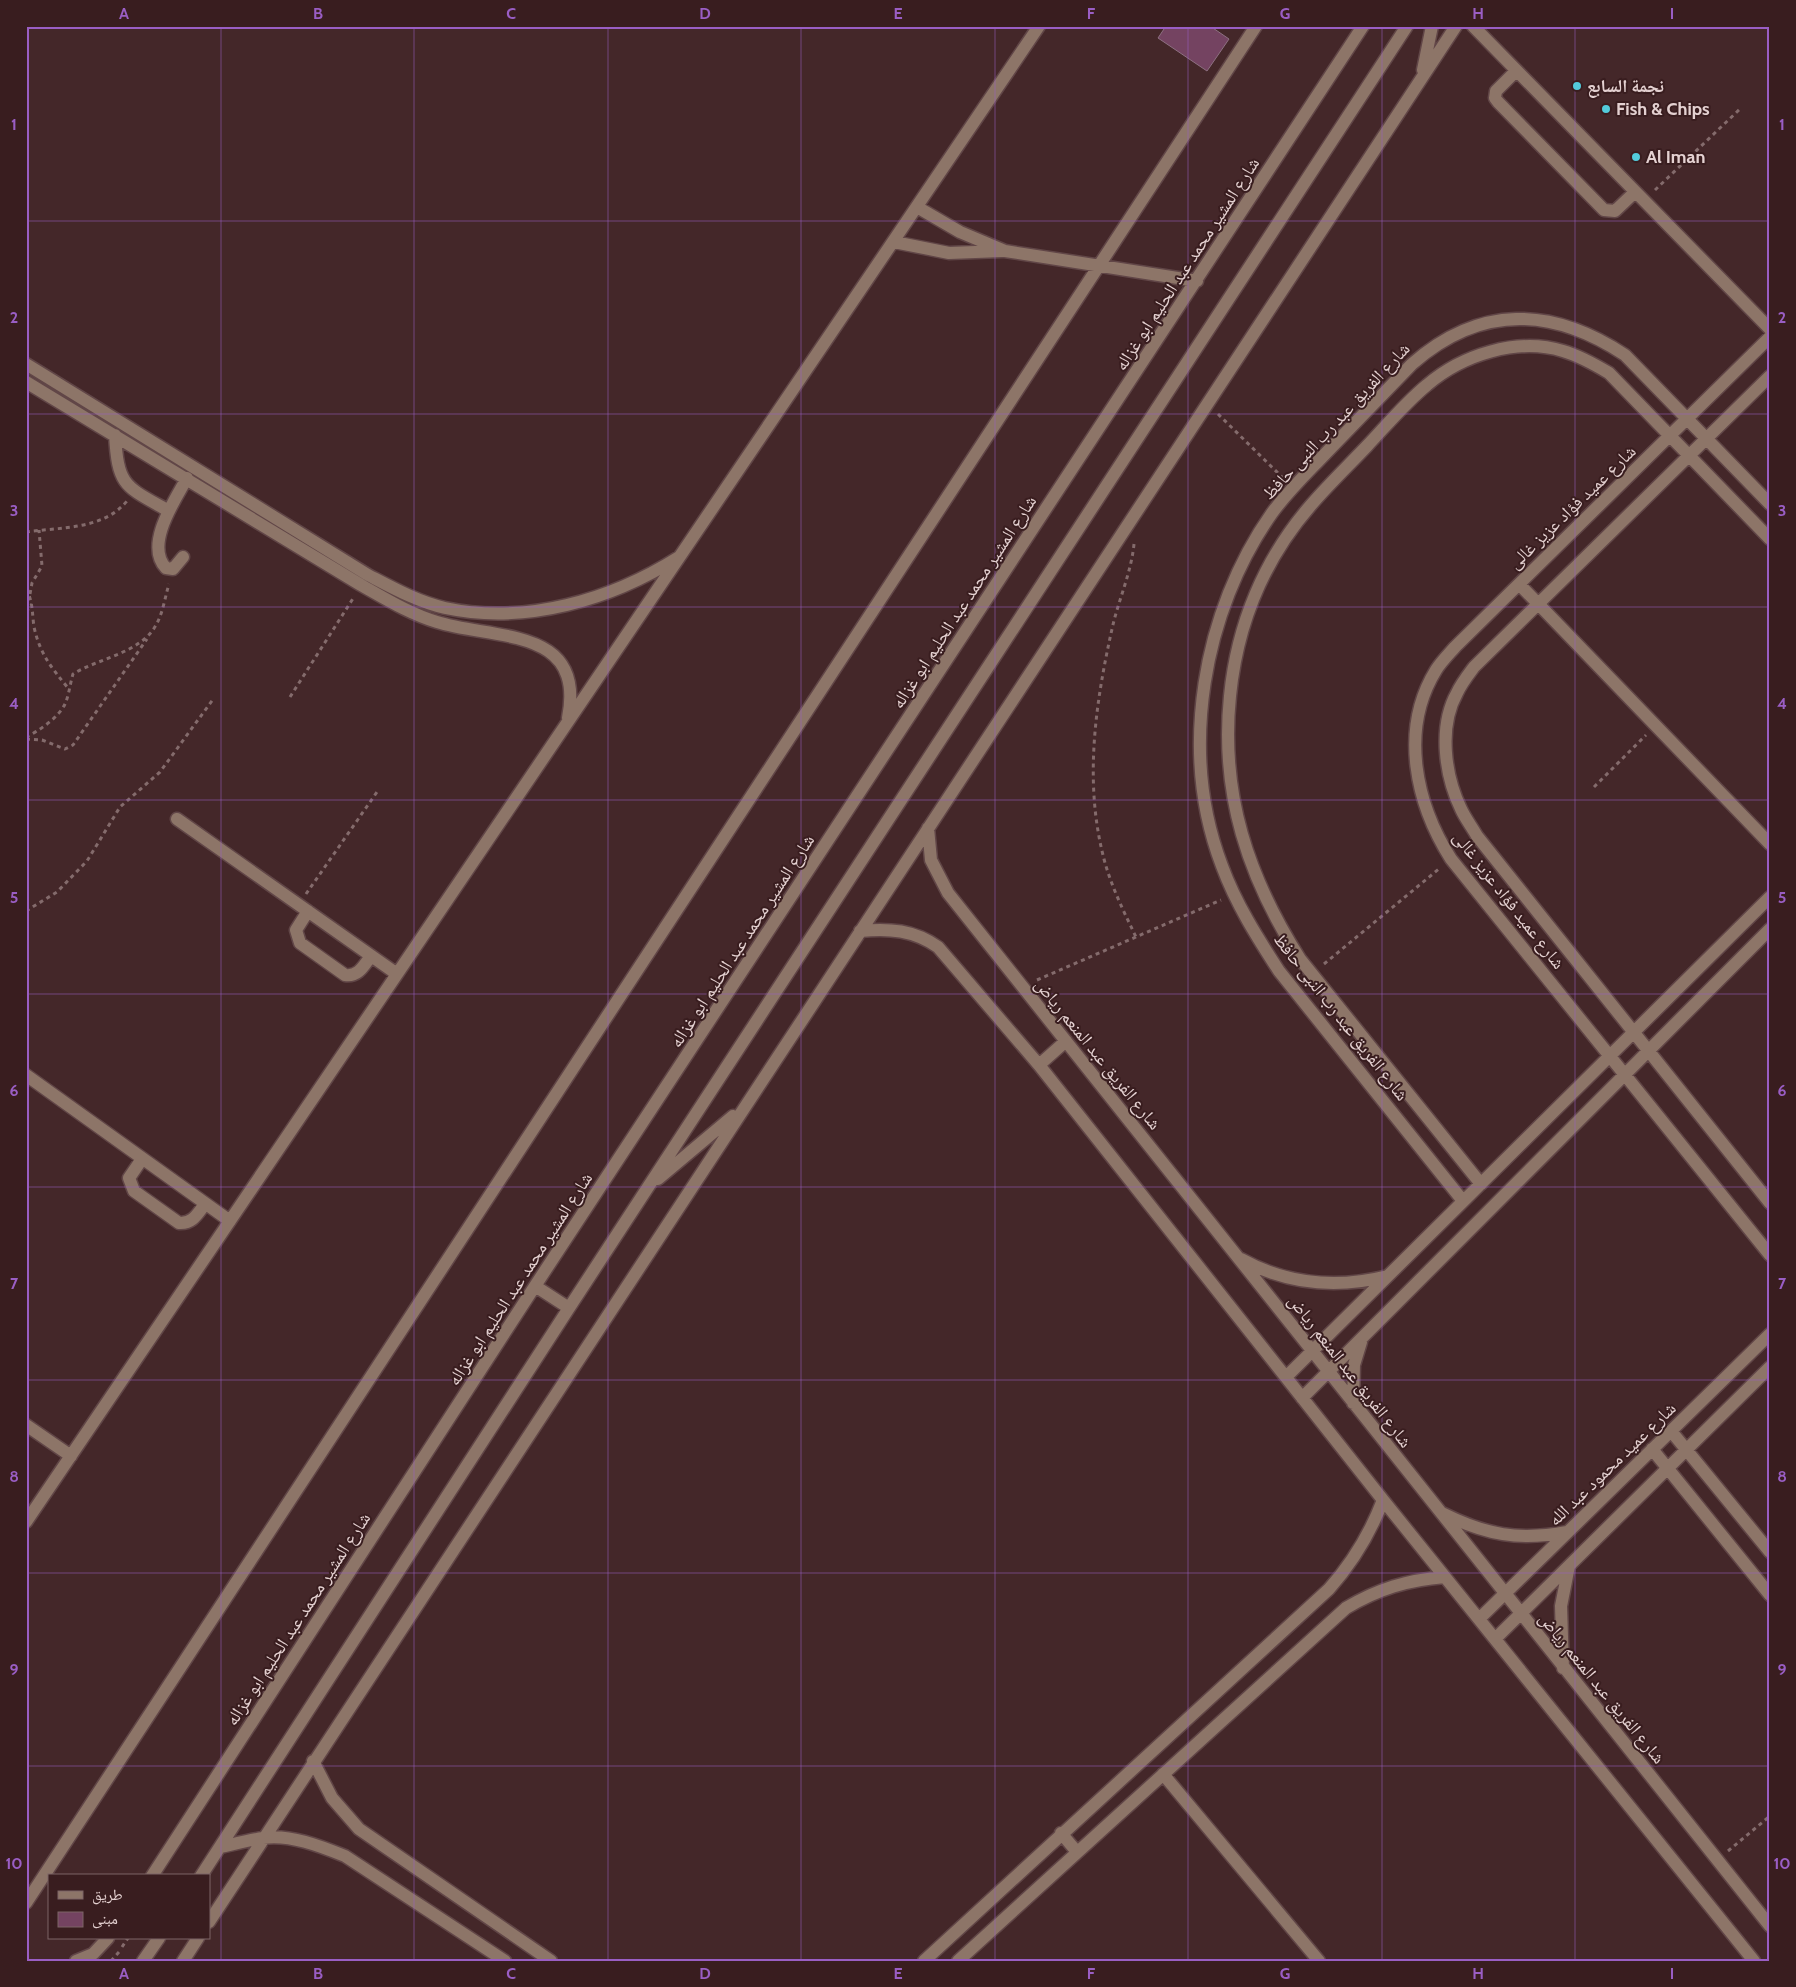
<svg xmlns="http://www.w3.org/2000/svg" width="1796" height="1987" font-family="Cabin,'Noto Naskh Arabic',sans-serif">
	<rect width="100%" height="100%" fill="#442729"/>
	<path fill="#744361" stroke="#8d7081" d="M 1166,26 L 1210,26 L 1229,39 L 1207,71 L 1158,38 Z"/>
	<g fill="none" stroke-linecap="round" stroke-linejoin="round">
		<defs>
			<path id="minor" d="M 1473,26 L 1770,329
				M 1423,70 L 1432,26
				M 1516,71 L 1496,91 L 1495,98 L 1498,102 L 1604,210 L 1615,211 L 1635,192
				M 917,207 L 960,232 L 1005,251 L 1197,281
				M 894,242 L 949,253 L 1002,251
				M 1770,337 L 1455,647 C 1449,654 1441,662 1436,670 C 1399,730 1416,804 1451,859 L 1770,1255
				M 26,364 L 368,575 C 393,588 418,602 445,608 C 526,625 611,600 679,557
				M 1770,376 L 1474,667 C 1468,675 1461,684 1457,693 C 1438,727 1445,776 1461,809 C 1465,818 1472,827 1477,836 L 1770,1203
				M 26,382 L 361,585 C 386,599 410,614 437,622 C 494,640 586,626 568,718
				M 115,435 C 118,487 125,486 169,511
				M 183,557 L 173,569 L 166,568 C 144,545 175,500 187,478
				M 1519,584 L 1770,844
				M 177,819 L 397,974
				M 928,828 L 931,860 L 948,893 L 1770,1926
				M 308,911 L 296,930 L 300,943 L 345,975 C 359,977 364,965 371,956
				M 860,931 C 889,928 914,930 938,947 L 1039,1065 L 1383,1500 L 1754,1961
				M 1039,1065 L 1066,1041
				M 26,1075 L 230,1221
				M 142,1159 L 129,1178 L 134,1191 L 179,1223 C 193,1224 198,1213 205,1204
				M 658,1179 L 733,1116
				M 1481,1184 L 1300,959 C 1248,877 1220,794 1230,696 C 1237,625 1264,559 1311,505 C 1328,485 1348,466 1367,446 C 1386,426 1405,403 1427,385 C 1462,355 1517,337 1563,351 C 1580,356 1594,364 1609,373 L 1770,539
				M 1463,1201 L 1279,971 C 1257,937 1236,904 1222,866 C 1178,751 1203,611 1272,513 C 1288,491 1307,473 1325,454 C 1354,424 1383,394 1412,364 C 1479,305 1551,306 1625,355 L 1770,504
				M 1241,1259 C 1288,1285 1336,1289 1388,1276
				M 535,1286 L 569,1308
				M 1286,1377 L 1770,897
				M 1302,1398 L 1770,929
				M 1353,1403 L 1354,1365 L 1361,1342
				M 26,1425 L 71,1456
				M 1671,1431 L 1770,1552
				M 1652,1449 L 1770,1595
				M 1442,1513 C 1486,1535 1519,1541 1567,1532
				M 26,1522 L 1039,26
				M 1479,1619 L 1770,1334
				M 1495,1639 L 1770,1367
				M 1563,1668 L 1561,1606 L 1569,1566
				M 313,1761 L 332,1798 L 359,1829 L 551,1961
				M 1163,1774 L 1319,1961
				M 1061,1833 L 1077,1852
				M 221,1847 C 234,1844 249,1840 263,1838 C 290,1834 320,1846 345,1856 L 505,1961
				M 152,1876 L 535,1286 L 1363,26
				M 201,1876 L 569,1308 L 1407,26
				M 26,1903 L 1256,26
				M 209,1922 L 1456,26
				M 76,1961 L 93,1954 L 108,1938
				M 143,1961 L 159,1938
				M 183,1961 L 198,1938
				M 924,1961 L 1329,1589 C 1353,1562 1370,1534 1383,1500
				M 958,1961 L 1346,1608 C 1378,1589 1407,1580 1445,1577"/>
		</defs>
		<use href="#minor" stroke="#614647" stroke-width="15"/>
		<path stroke="#846b6c" stroke-width="3" stroke-dasharray="4 4" stroke-linecap="butt" d="M 1655,190 L 1741,108
			M 1218,414 L 1283,478
			M 26,532 C 61,527 103,530 127,501
			M 1134,544 C 1131,574 1118,601 1112,629 C 1095,705 1084,783 1104,859 C 1111,886 1124,912 1136,937
			M 26,589 C 33,601 32,613 34,627 C 40,654 51,667 68,688
			M 30,594 L 32,583 L 42,566 L 39,530
			M 26,612 L 32,604
			M 290,697 L 354,597
			M 26,737 C 39,731 59,717 65,704 C 69,695 70,684 73,674 C 99,658 141,653 156,625 C 163,613 165,597 169,584
			M 26,739 L 42,740 L 65,749 L 73,745 L 147,639
			M 1594,787 L 1646,735
			M 306,894 L 377,792
			M 26,911 L 57,892 L 87,861 L 120,807 L 160,772 L 214,698
			M 1324,964 L 1440,868
			M 1037,980 L 1221,900
			M 1728,1851 L 1770,1816
			M 122,1947 L 128,1938
			M 111,1961 L 119,1952"/>
		<use href="#minor" stroke="#8d7568" stroke-width="12"/>
	</g>
	<path fill="none" stroke="#9a5ec4" stroke-width="1" stroke-opacity="0.55" d="M 221,26 L 221,1961M 414,26 L 414,1961M 608,26 L 608,1961M 801,26 L 801,1961M 995,26 L 995,1961M 1188,26 L 1188,1961M 1382,26 L 1382,1961M 1575,26 L 1575,1961M 26,221 L 1770,221M 26,414 L 1770,414M 26,607 L 1770,607M 26,800 L 1770,800M 26,994 L 1770,994M 26,1187 L 1770,1187M 26,1380 L 1770,1380M 26,1573 L 1770,1573M 26,1766 L 1770,1766"/>
	<g fill="#53cbdb" stroke="#391d1f" stroke-width="2">
		<circle cx="1577" cy="86" r="5"/>
		<circle cx="1606" cy="109" r="5"/>
		<circle cx="1636" cy="157" r="5"/>
	</g>
	<g text-anchor="middle" stroke-width="4" stroke-linejoin="round" paint-order="stroke">
		<g font-size="18" font-weight="bold" fill="#e4d1d1" stroke="#391d1f" text-anchor="start">
			<text x="1587" y="92">نجمة السابع</text>
			<text x="1616" y="115">Fish &amp; Chips</text>
			<text x="1646" y="163">Al Iman</text>
		</g>
		<g font-size="18" fill="#e4d1d1" stroke="#391d1f">
			<text transform="translate(1187 264) rotate(-57)" y="6">شارع المشير محمد عبد الحليم ابو غزاله</text>
			<text transform="translate(1336 421) rotate(-47)" y="6">شارع الفريق عبد رب النبى حافظ</text>
			<text transform="translate(1572 507) rotate(-44)" y="6">شارع عميد فؤاد عزيز غالى</text>
			<text transform="translate(964 602) rotate(-57)" y="6">شارع المشير محمد عبد الحليم ابو غزاله</text>
			<text transform="translate(1509 900) rotate(52)" y="6">شارع عميد فؤاد عزيز غالى</text>
			<text transform="translate(742 941) rotate(-57)" y="6">شارع المشير محمد عبد الحليم ابو غزاله</text>
			<text transform="translate(1341 1017) rotate(52)" y="6">شارع الفريق عبد رب النبى حافظ</text>
			<text transform="translate(1098 1054) rotate(51)" y="6">شارع الفريق عبد المنعم رياض</text>
			<text transform="translate(520 1279) rotate(-57)" y="6">شارع المشير محمد عبد الحليم ابو غزاله</text>
			<text transform="translate(1350 1371) rotate(52)" y="6">شارع الفريق عبد المنعم رياض</text>
			<text transform="translate(1612 1464) rotate(-44)" y="6">شارع عميد محمود عبد الله</text>
			<text transform="translate(298 1619) rotate(-57)" y="6">شارع المشير محمد عبد الحليم ابو غزاله</text>
			<text transform="translate(1602 1688) rotate(51)" y="6">شارع الفريق عبد المنعم رياض</text>
		</g>
	</g>
	<rect width="1796" height="1987" fill="none" stroke="#391d1f" stroke-width="55"/>
	<rect x="48" y="1874" width="162" height="65" fill="#391d1f" stroke="#7d6566"/>
	<rect x="58" y="1891" width="25" height="8" fill="#8d7568" stroke="#7d6566"/>
	<text x="92" y="1900" font-size="15" fill="#e4d1d1">طريق</text>
	<rect x="58" y="1912" width="25" height="15" fill="#744361" stroke="#7d6566"/>
	<text x="92" y="1924" font-size="15" fill="#e4d1d1">مبنى</text>
	<rect x="28" y="28" width="1740" height="1932" fill="none" stroke="#9a5ec4" stroke-width="2"/>
	<g font-size="16" text-anchor="middle" font-weight="bold" fill="#9a5ec4">
		<text x="124" y="19">A</text>
		<text x="318" y="19">B</text>
		<text x="511" y="19">C</text>
		<text x="705" y="19">D</text>
		<text x="898" y="19">E</text>
		<text x="1091" y="19">F</text>
		<text x="1285" y="19">G</text>
		<text x="1478" y="19">H</text>
		<text x="1672" y="19">I</text>
		<text x="14" y="130">1</text>
		<text x="1782" y="130">1</text>
		<text x="14" y="323">2</text>
		<text x="1782" y="323">2</text>
		<text x="14" y="516">3</text>
		<text x="1782" y="516">3</text>
		<text x="14" y="709">4</text>
		<text x="1782" y="709">4</text>
		<text x="14" y="903">5</text>
		<text x="1782" y="903">5</text>
		<text x="14" y="1096">6</text>
		<text x="1782" y="1096">6</text>
		<text x="14" y="1289">7</text>
		<text x="1782" y="1289">7</text>
		<text x="14" y="1482">8</text>
		<text x="1782" y="1482">8</text>
		<text x="14" y="1675">9</text>
		<text x="1782" y="1675">9</text>
		<text x="14" y="1869">10</text>
		<text x="1782" y="1869">10</text>
		<text x="124" y="1979">A</text>
		<text x="318" y="1979">B</text>
		<text x="511" y="1979">C</text>
		<text x="705" y="1979">D</text>
		<text x="898" y="1979">E</text>
		<text x="1091" y="1979">F</text>
		<text x="1285" y="1979">G</text>
		<text x="1478" y="1979">H</text>
		<text x="1672" y="1979">I</text>
	</g>
</svg>
